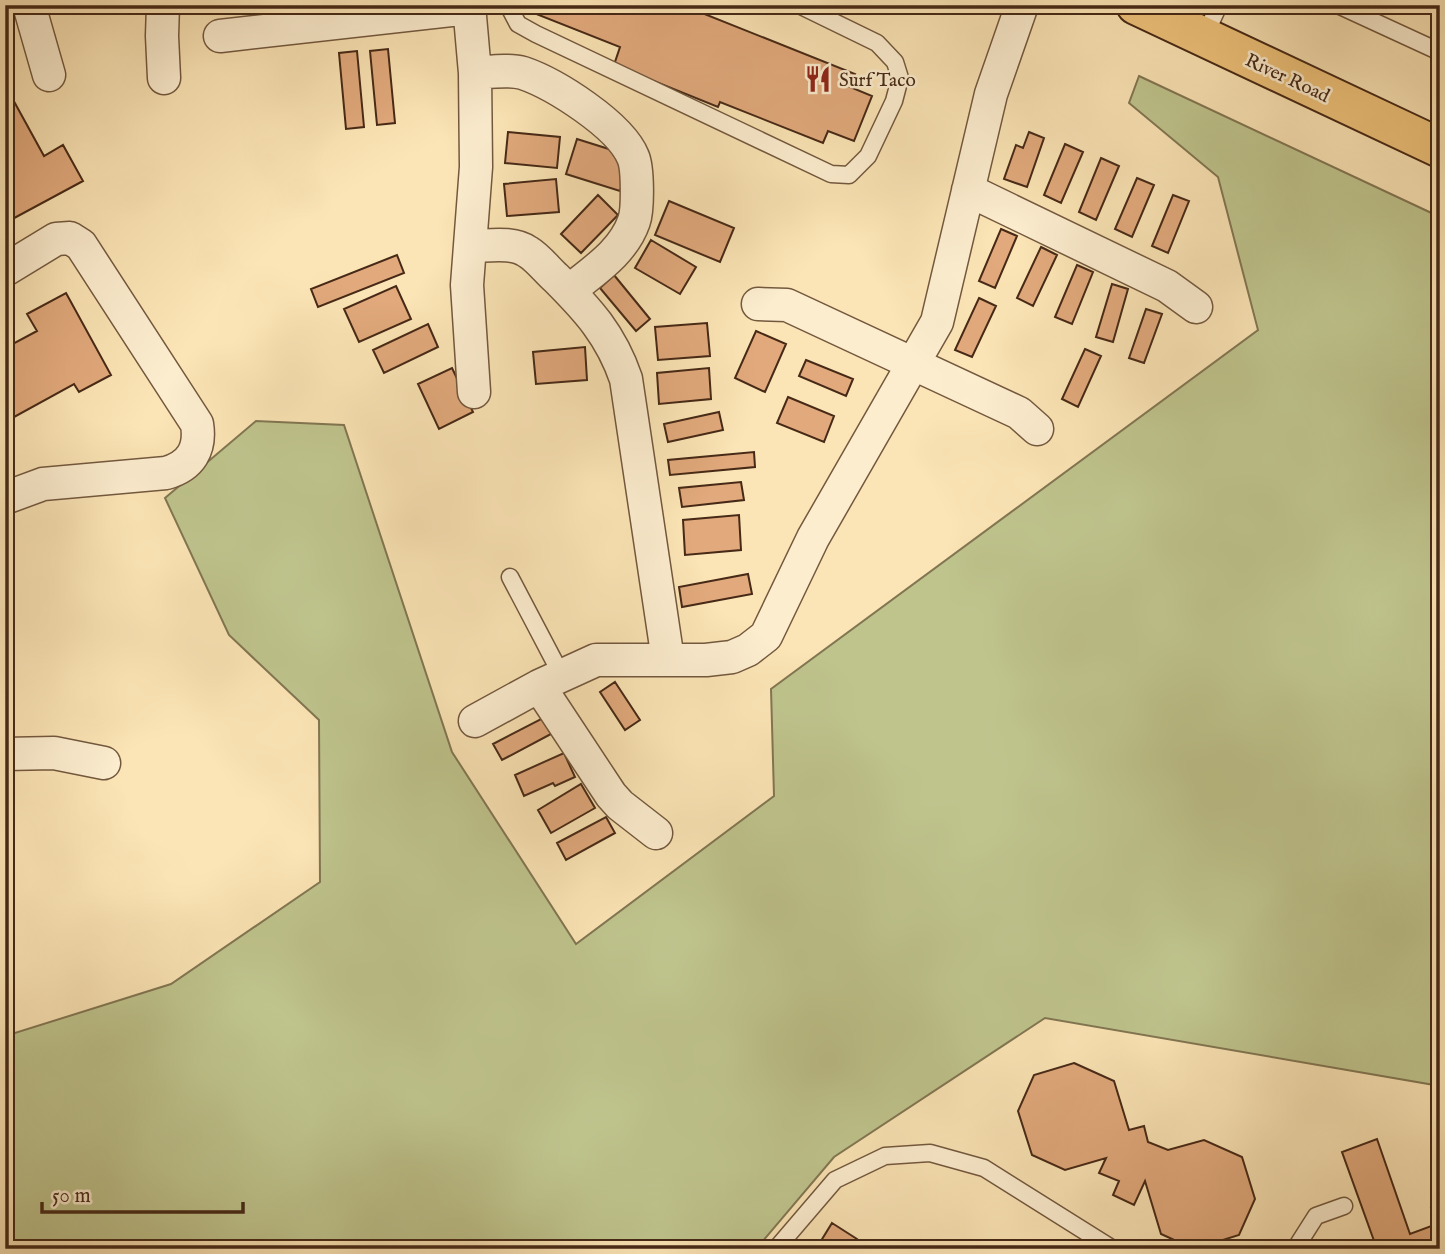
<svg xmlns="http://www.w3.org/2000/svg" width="1445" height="1254" font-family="'IM FELL English',serif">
	<rect width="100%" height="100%" fill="#fbe4b5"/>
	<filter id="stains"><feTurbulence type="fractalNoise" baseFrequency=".00286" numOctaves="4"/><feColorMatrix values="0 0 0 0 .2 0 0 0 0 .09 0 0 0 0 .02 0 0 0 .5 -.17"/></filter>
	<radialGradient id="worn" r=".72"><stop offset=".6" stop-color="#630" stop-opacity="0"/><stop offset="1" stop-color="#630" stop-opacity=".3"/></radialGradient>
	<path fill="#bfc48d" stroke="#827652" stroke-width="2" d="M 1139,76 L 1440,217 L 1440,1086 L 1045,1018 L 834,1157 L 756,1249 L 5,1249 L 5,1027 L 15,1033 L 171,984 L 320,882 L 319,720 L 229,635 L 165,498 L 256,421 L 344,425 L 452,752 L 576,944 L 774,796 L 771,689 L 1258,330 L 1218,177 L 1129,103 Z"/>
	<path fill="#e1a97c" stroke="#462916" stroke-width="2" d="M 522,5 L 682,5 L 855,74 L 850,87 L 872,96 L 854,141 L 828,131 L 823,143 L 720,102 L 718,107 L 614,65 L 620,47 L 521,8 Z
		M 388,49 L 395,123 L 377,125 L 370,51 Z
		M 357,51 L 364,127 L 346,129 L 339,53 Z
		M 5,85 L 44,156 L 63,145 L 83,181 L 5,223 Z
		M 508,132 L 560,137 L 557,168 L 505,163 Z
		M 1029,132 L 1044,138 L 1027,187 L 1004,179 L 1016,145 L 1023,148 Z
		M 577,139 L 631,156 L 620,191 L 566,174 Z
		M 1065,144 L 1083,152 L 1061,203 L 1044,195 Z
		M 1101,158 L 1119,166 L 1096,220 L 1079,212 Z
		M 1137,178 L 1154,185 L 1132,237 L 1115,229 Z
		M 556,179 L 559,212 L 507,216 L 504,184 Z
		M 598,195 L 618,215 L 581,253 L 561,234 Z
		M 1173,195 L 1189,201 L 1168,253 L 1152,246 Z
		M 669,201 L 734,228 L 720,262 L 655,235 Z
		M 1001,229 L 1017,236 L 995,288 L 979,281 Z
		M 651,240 L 696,267 L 680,294 L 635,268 Z
		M 1041,247 L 1057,255 L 1033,306 L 1017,298 Z
		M 397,255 L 404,273 L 318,307 L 311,289 Z
		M 1077,265 L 1093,272 L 1072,324 L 1055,317 Z
		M 614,275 L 650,319 L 636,331 L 600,288 Z
		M 1112,284 L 1128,289 L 1113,342 L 1096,337 Z
		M 396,286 L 411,319 L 359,342 L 344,309 Z
		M 66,293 L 111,375 L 79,392 L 74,384 L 5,422 L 5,348 L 37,331 L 27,314 Z
		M 979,298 L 996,306 L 972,357 L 955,350 Z
		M 1146,309 L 1162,314 L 1144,363 L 1129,358 Z
		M 707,323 L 710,356 L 658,360 L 655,327 Z
		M 428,324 L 438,347 L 384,373 L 373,350 Z
		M 756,331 L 786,344 L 765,392 L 735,378 Z
		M 585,347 L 587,380 L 536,384 L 533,352 Z
		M 1085,349 L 1101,356 L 1078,407 L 1062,399 Z
		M 806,360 L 853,379 L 846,396 L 799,376 Z
		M 452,368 L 473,412 L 439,429 L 418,384 Z
		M 709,368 L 711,399 L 659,404 L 657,373 Z
		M 788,397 L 834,416 L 824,442 L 777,423 Z
		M 719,412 L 723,430 L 668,442 L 664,424 Z
		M 754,452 L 755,467 L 670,475 L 668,460 Z
		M 741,482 L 744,500 L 682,507 L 679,488 Z
		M 739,515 L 741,550 L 685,555 L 683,520 Z
		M 748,574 L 752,594 L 682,607 L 679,587 Z
		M 615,682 L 640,720 L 625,730 L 600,692 Z
		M 543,718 L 551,734 L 502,760 L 493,744 Z
		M 564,753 L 575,777 L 555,786 L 553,783 L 524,796 L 515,775 Z
		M 581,784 L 595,808 L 551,833 L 538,810 Z
		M 606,817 L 615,833 L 566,860 L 557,843 Z
		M 1074,1063 L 1114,1081 L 1129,1130 L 1144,1126 L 1148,1142 L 1168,1150 L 1204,1140 L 1242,1157 L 1255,1199 L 1239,1235 L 1194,1249 L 1161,1234 L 1145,1181 L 1134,1205 L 1113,1195 L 1119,1181 L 1099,1173 L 1106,1158 L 1065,1170 L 1032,1155 L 1018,1111 L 1034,1075 Z
		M 1377,1139 L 1410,1234 L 1437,1224 L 1431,1208 L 1440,1205 L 1440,1249 L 1377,1249 L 1342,1152 Z
		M 832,1223 L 857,1239 L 851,1249 L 816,1249 Z"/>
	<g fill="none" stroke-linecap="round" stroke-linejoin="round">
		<defs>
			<path id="lane" d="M 508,5 L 518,24 L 536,34 L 831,174 L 849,175 L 868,156 L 894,101 L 900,78 L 895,62 L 877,43 L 799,5
				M 1338,5 L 1440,52
				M 1204,37 L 1219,5
				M 510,577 L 562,676
				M 776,1249 L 835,1180 L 885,1156 L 930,1153 L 984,1168 L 1113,1249
				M 1295,1249 L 1316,1216 L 1344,1206"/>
			<path id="street" d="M 29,5 L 49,75
				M 163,5 L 162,36 L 164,78
				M 469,5 L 475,73 L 476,167 L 467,285 L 474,392
				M 220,36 L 469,8
				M 475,73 C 490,72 509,69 523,73 C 555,84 620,125 633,157 C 638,168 638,210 634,221 C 623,253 593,271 569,291
				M 968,190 L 1167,286 L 1196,307
				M 470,246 C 488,246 513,241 528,252 C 538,258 547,270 556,278 C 588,310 611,335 626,379 L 668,660
				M 5,270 L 56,239 L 70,238 L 81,245 L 197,424 C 201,449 191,466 166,473 L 43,484 L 5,498
				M 758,304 L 787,305 L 1019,413 L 1037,429
				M 539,686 L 611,795 L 620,805 L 656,833
				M 475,721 L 539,686 L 596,660 L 706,660 L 732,657 L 748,650 L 766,636 L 813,538 L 937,322 L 991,94 L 1022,5
				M 5,754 L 54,753 L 104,763"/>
			<path id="highway" d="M 1136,5 L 1440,148"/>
		</defs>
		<use href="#lane" stroke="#73583e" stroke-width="19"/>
		<use href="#street" stroke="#73583e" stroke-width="35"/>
		<use href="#highway" stroke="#462916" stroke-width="42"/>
		<use href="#lane" stroke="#fcedcf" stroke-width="16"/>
		<use href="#street" stroke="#fcedcf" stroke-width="32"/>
		<use href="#highway" stroke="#eec27a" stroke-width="38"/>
	</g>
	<defs>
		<symbol id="restaurant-bare" viewBox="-9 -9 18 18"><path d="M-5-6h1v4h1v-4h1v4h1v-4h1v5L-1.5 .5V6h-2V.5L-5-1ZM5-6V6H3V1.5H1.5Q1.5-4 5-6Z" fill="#8f2418" stroke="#fcedcf" stroke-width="2.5" paint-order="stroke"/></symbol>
	</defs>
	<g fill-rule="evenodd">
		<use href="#restaurant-bare" x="799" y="60" width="38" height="38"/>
	</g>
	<g text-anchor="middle" stroke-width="5" stroke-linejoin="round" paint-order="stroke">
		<g font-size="19" fill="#462916" stroke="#fcedcf">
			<text transform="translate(1288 77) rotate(25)" y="7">River Road</text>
		</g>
		<g font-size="19" fill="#462916" stroke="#fcedcf" text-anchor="start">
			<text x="839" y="86">Surf Taco</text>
		</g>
	</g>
	<rect width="1445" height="1254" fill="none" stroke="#fbe4b5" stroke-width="28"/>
	<rect x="7" y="7" width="1431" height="1240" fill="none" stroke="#462916" stroke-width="3.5"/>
	<rect x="14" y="14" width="1417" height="1226" fill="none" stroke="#462916" stroke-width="2"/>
	<path d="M42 1202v10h201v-10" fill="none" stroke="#462916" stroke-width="3.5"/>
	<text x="52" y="1202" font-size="21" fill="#462916" stroke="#fcedcf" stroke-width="5" paint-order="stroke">50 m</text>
	<rect width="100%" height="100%" filter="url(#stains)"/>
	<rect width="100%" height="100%" fill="url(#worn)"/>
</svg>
